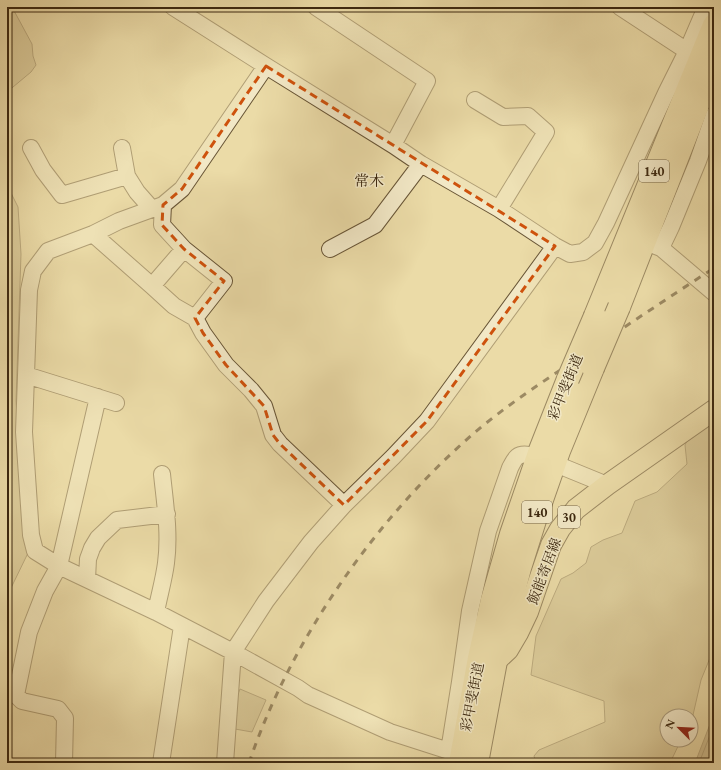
<svg xmlns="http://www.w3.org/2000/svg" width="721" height="770" font-family="'EB Garamond','Noto Serif JP',serif">
	<rect width="100%" height="100%" fill="#ebdba7"/>
	<filter id="stains"><feTurbulence type="fractalNoise" baseFrequency=".005" numOctaves="4"/><feColorMatrix values="0 0 0 0 .2 0 0 0 0 .09 0 0 0 0 .02 0 0 0 .5 -.17"/></filter>
	<radialGradient id="worn" r=".72"><stop offset=".6" stop-color="#630" stop-opacity="0"/><stop offset="1" stop-color="#630" stop-opacity=".3"/></radialGradient>
	<path fill="#cdbd8d" stroke="#84724e" d="M 7,7 L 12,7 L 32,44 L 33,56 L 36,65 L 31,72 L 7,92 Z
		M 7,185 L 18,207 L 21,254 L 16,401 L 28,553 L 11,588 L 7,590 Z
		M 714,421 L 714,648 L 701,680 L 693,715 L 691,719 L 691,716 L 667,716 L 667,740 L 681,740 L 670,763 L 536,763 L 534,756 L 539,750 L 605,722 L 604,701 L 531,675 L 536,636 L 561,579 L 573,573 L 586,563 L 591,547 L 603,540 L 622,533 L 635,501 L 657,492 L 687,464 L 685,445 L 691,432 Z
		M 240,689 L 266,700 L 252,732 L 235,729 L 237,697 Z"/>
	<path fill="#b09e74" stroke="#826f4c" d="M 714,710 L 714,763 L 695,763 L 712,719 Z"/>
	<g fill="none" stroke-linecap="round" stroke-linejoin="round">
		<path stroke="#766342" stroke-width="1" d="M 699,763 L 714,725"/>
		<defs>
			<path id="minor" d="M 173,7 L 266,66 L 393,145 L 421,164 L 499,209 L 555,246 L 570,254 L 583,252 L 595,243 L 606,223 L 666,93 L 687,51 L 681,47 L 620,7
				M 316,7 L 427,81 L 393,145
				M 687,51 L 706,7
				M 266,66 L 182,189 L 163,205 L 119,221 L 93,234 L 48,251 L 33,271 L 29,290 L 24,432 L 31,535 L 35,551 L 59,566 L 156,612 L 233,652 L 298,688 L 308,695 L 390,732 L 449,751 L 471,760
				M 475,100 L 503,117 L 528,116 L 546,132 L 499,209
				M 31,148 L 43,170 L 62,195 L 127,176
				M 122,148 L 127,176 L 137,192 L 152,209
				M 163,205 L 162,225 L 184,249 L 224,281 L 195,318
				M 93,234 L 152,286 L 174,306 L 195,318 L 203,333 L 226,365 L 251,390 L 264,406 L 273,435 L 280,444 L 344,505
				M 653,245 L 661,248 L 714,293
				M 661,248 L 671,227 L 698,161 L 714,115
				M 330,249 L 375,225 L 421,164
				M 152,286 L 184,249
				M 26,375 L 116,403
				M 563,467 L 607,485
				M 87,579 L 88,559 L 92,548 L 98,538 L 117,520 L 167,514
				M 156,612 C 159,596 164,579 166,563 C 170,533 165,504 162,474
				M 449,751 L 460,682 L 470,611 L 488,531 L 510,468 C 515,458 517,453 529,455
				M 64,763 L 65,718 L 58,709 L 22,701 L 16,695 L 29,632 L 45,591 L 59,566 L 98,397
				M 161,763 L 182,626
				M 225,763 L 233,652 L 266,601 L 311,542 L 344,505 L 393,457 L 427,421 L 555,246"/>
			<path id="major" d="M 492,660 L 496,661 L 508,650 L 518,633 L 528,612 L 551,545 L 560,529 L 576,509 L 607,485 L 714,410"/>
			<path id="highway" d="M 619,307 L 709,77
				M 595,316 L 714,25
				M 460,763 L 479,658 L 492,600 L 511,534 L 540,450 L 568,379
				M 477,763 L 496,661 L 520,568 L 537,514 L 559,451 L 593,368"/>
		</defs>
		<use href="#minor" stroke="#685536" stroke-width="18"/>
		<use href="#major" stroke="#3c2810" stroke-width="22"/>
		<use href="#highway" stroke="#3c2810" stroke-width="24"/>
		<use href="#minor" stroke="#f2e8c6" stroke-width="16"/>
		<use href="#major" stroke="#ebdba7" stroke-width="20"/>
		<use href="#highway" stroke="#ebdba7" stroke-width="22"/>
		<path stroke="#3c2810" stroke-width="3" stroke-dasharray="7 7" stroke-linecap="butt" d="M 249,763 C 290,641 376,518 473,434 C 508,404 547,379 586,353 C 629,324 671,296 714,268"/>
		<defs>
			<path id="highway-bridge" d="M 593,368 L 619,307
				M 568,379 L 595,316"/>
		</defs>
		<use href="#highway-bridge" stroke="#3c2810" stroke-width="24" stroke-linecap="butt"/>
		<use href="#highway-bridge" stroke="#ebdba7" stroke-width="22"/>
	</g>
	<path d="M0 0H721V770H0ZM 266,66 L 555,246 L 427,421 L 344,505 L 280,444 L 273,435 L 264,406 L 226,365 L 203,333 L 195,318 L 224,281 L 184,249 L 162,225 L 163,205 L 182,189 Z" fill="#ebdba7" fill-opacity=".55" fill-rule="evenodd"/>
	<path fill="none" stroke="#ce520d" stroke-width="3" stroke-dasharray="8 5" stroke-linejoin="round" d="M 266,66 L 555,246 L 427,421 L 344,505 L 280,444 L 273,435 L 264,406 L 226,365 L 203,333 L 195,318 L 224,281 L 184,249 L 162,225 L 163,205 L 182,189 Z"/>
	<g text-anchor="middle" stroke-width="3" stroke-linejoin="round" paint-order="stroke">
		<g fill="#f2e8c6" stroke="#736247" stroke-width="1">
			<rect x="639" y="160" width="30" height="22" rx="3"/>
			<rect x="522" y="501" width="30" height="22" rx="3"/>
			<rect x="558" y="506" width="22" height="22" rx="3"/>
		</g>
		<g font-size="13" font-weight="bold" fill="#3c2810">
			<text x="654" y="176">140</text>
			<text x="537" y="517">140</text>
			<text x="569" y="522">30</text>
		</g>
		<g font-size="14" fill="#3c2810" stroke="#f2e8c6">
			<text transform="translate(565 387) rotate(-68)" y="5">彩甲斐街道</text>
			<text transform="translate(544 571) rotate(-69)" y="5">飯能寄居線</text>
			<text transform="translate(472 697) rotate(-79)" y="5">彩甲斐街道</text>
		</g>
		<g font-size="15" fill="#3c2810" stroke="#f2e8c6">
			<text x="369" y="186">常木</text>
		</g>
	</g>
	<rect width="721" height="770" fill="none" stroke="#ebdba7" stroke-width="24"/>
	<rect x="8" y="8" width="705" height="754" fill="none" stroke="#3c2810" stroke-width="2"/>
	<rect x="12" y="12" width="697" height="746" fill="none" stroke="#3c2810"/>
	<g transform="translate(679 728) rotate(294)"><circle r="19" fill="#f2e8c6" stroke="#a99b7d"/>
	<path d="M0-3L7 15L0 10L-7 15Z" fill="#8f2418"/>
	<text y="-6" font-size="11" font-weight="bold" text-anchor="middle" fill="#3c2810">N</text>
	</g>
	<rect width="100%" height="100%" filter="url(#stains)"/>
	<rect width="100%" height="100%" fill="url(#worn)"/>
</svg>
